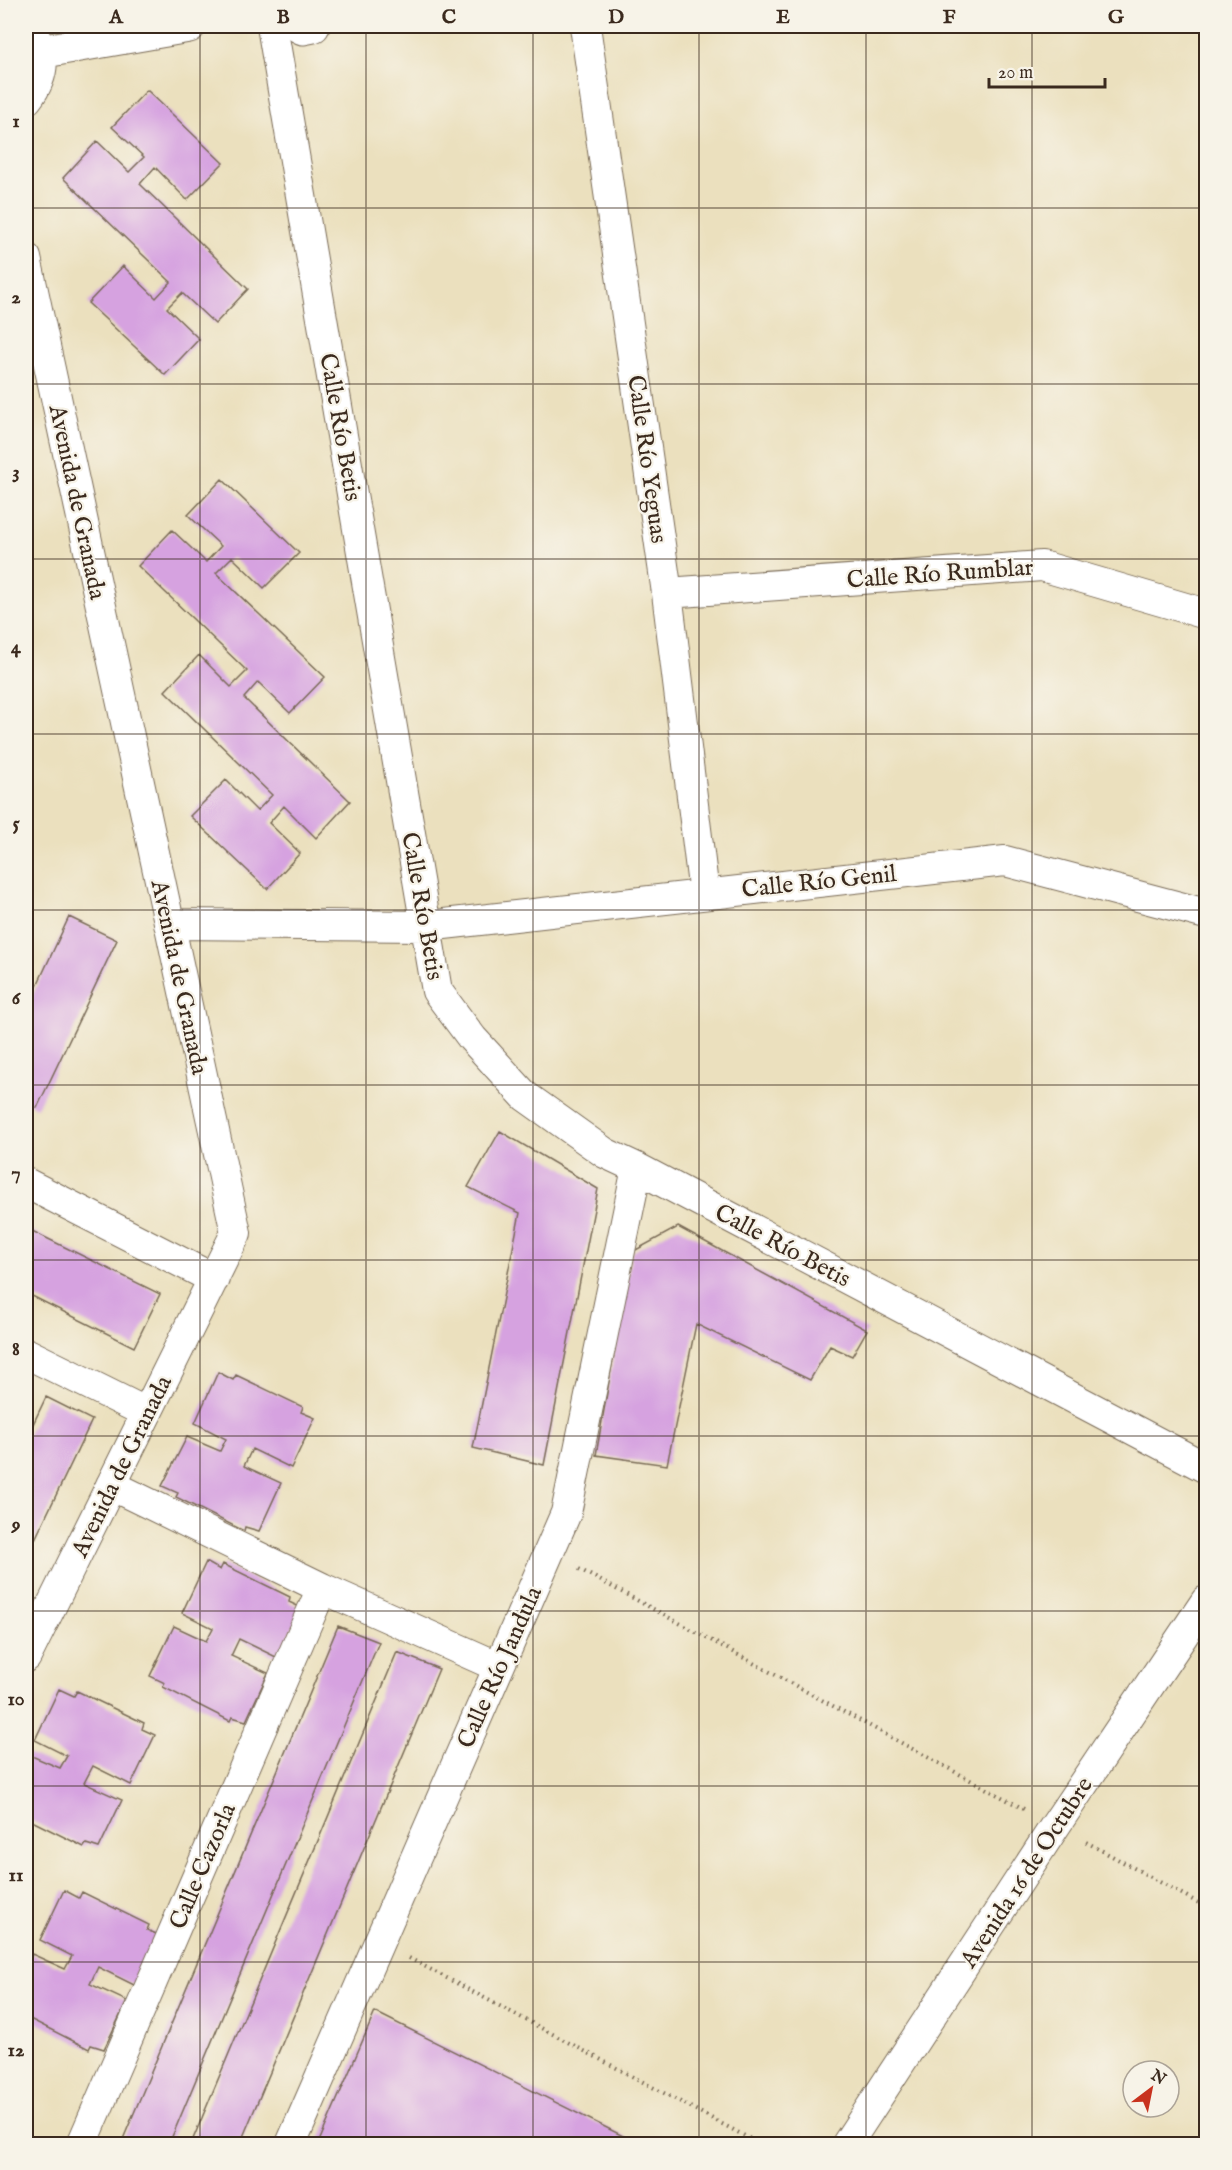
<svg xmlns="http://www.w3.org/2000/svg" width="1232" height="2170" font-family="'IM FELL English',serif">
	<rect width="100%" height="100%" fill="#f7f3e8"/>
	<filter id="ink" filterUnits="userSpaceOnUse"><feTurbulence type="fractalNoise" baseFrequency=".0167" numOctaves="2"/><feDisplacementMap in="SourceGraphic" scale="12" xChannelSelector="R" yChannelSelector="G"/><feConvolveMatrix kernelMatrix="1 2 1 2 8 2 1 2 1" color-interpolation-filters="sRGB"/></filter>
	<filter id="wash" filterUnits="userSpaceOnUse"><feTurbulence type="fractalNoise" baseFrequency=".008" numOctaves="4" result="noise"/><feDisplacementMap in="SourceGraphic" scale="24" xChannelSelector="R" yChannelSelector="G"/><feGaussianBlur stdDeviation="1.35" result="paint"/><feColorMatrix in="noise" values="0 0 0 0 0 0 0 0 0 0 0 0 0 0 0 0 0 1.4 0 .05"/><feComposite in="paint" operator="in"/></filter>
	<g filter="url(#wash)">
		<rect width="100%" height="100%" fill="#ebe0be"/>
		<g id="blocks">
			<path fill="#d6a2e0" d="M 147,90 L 223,163 L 187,200 L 155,167 L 140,184 L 248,289 L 215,324 L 182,293 L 167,308 L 199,339 L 165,375 L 88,303 L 123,266 L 156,298 L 171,282 L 63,178 L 97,141 L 129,172 L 144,157 L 112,127 Z
				M 222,479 L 299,553 L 264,588 L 232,557 L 216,573 L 325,677 L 290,713 L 258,682 L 244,698 L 350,801 L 316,838 L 284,806 L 269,823 L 300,853 L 267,889 L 190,816 L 226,780 L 257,811 L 272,795 L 165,691 L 199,655 L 231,687 L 247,671 L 138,566 L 172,530 L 206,562 L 221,546 L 188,515 Z
				M 69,917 L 117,940 L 37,1108 L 26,1102 L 26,1009 Z
				M 500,1131 L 598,1189 L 544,1465 L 473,1448 L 520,1213 L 468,1187 Z
				M 678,1227 L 867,1330 L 852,1356 L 830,1346 L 810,1380 L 696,1324 L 667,1465 L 596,1455 L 632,1252 Z
				M 26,1228 L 160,1294 L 134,1347 L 26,1293 Z
				M 218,1372 L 233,1380 L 236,1375 L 303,1407 L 301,1412 L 315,1418 L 291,1468 L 252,1449 L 244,1466 L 281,1483 L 259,1531 L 245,1527 L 244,1531 L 176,1497 L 178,1493 L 162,1486 L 187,1437 L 220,1451 L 226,1439 L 195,1423 Z
				M 46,1397 L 92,1420 L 26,1558 L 26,1439 Z
				M 206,1562 L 220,1570 L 223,1564 L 290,1597 L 289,1602 L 302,1608 L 278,1658 L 239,1639 L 231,1656 L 268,1673 L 246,1721 L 232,1717 L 230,1721 L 163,1687 L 165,1683 L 150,1676 L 174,1626 L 206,1641 L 213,1628 L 182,1613 Z
				M 338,1626 L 379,1642 L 169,2144 L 121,2144 Z
				M 397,1652 L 439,1669 L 240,2144 L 191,2144 Z
				M 59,1689 L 74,1696 L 77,1691 L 144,1723 L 142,1729 L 155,1735 L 131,1785 L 93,1766 L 84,1783 L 122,1800 L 99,1848 L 86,1844 L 84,1847 L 26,1818 L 26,1757 L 27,1754 L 60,1768 L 67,1756 L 35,1740 Z
				M 64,1890 L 79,1898 L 82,1892 L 149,1925 L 147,1930 L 161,1936 L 136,1986 L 98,1967 L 90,1984 L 127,2001 L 104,2049 L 91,2045 L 89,2049 L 26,2017 L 26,1969 L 32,1954 L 65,1969 L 72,1956 L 40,1940 Z
				M 375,2012 L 639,2144 L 318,2144 Z"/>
		</g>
	</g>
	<g filter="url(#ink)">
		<use href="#blocks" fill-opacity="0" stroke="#796a56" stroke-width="1.5"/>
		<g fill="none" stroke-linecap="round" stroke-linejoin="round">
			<defs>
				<path id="minor" d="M 272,26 L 437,991 L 472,1038 L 525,1096 L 605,1153 L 637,1168 L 1206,1468
					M 585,26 L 667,593 L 704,894
					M 26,258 L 236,1233 L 26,1657
					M 667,593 L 1042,566 L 1206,614
					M 169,924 L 426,926 L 1005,861 L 1206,914
					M 26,1183 L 214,1279
					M 26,1353 L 147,1413
					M 111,1485 L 322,1588 L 499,1667
					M 82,2144 L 322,1588
					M 291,2144 L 566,1513 L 637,1168
					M 847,2144 L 1055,1826 L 1206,1601"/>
				<path id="tertiary" d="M 299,26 L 303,28 L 313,26
					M 26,27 C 46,51 44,75 26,98
					M 39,52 L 189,26"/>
			</defs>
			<use href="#minor" stroke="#796a56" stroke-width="32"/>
			<use href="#tertiary" stroke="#796a56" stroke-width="35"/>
			<path stroke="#796a56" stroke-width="4" stroke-dasharray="1.5 4.5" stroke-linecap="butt" d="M 579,1569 L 1024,1809
				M 1086,1842 L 1206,1907
				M 409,1958 L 760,2144"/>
			<use href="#minor" stroke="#fff" stroke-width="30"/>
			<use href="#tertiary" stroke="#fff" stroke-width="33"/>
		</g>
	</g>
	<path fill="none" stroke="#3b2a1e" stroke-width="1.5" stroke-opacity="0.55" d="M 200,26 L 200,2144M 366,26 L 366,2144M 533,26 L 533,2144M 699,26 L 699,2144M 866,26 L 866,2144M 1032,26 L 1032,2144M 26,208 L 1206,208M 26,384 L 1206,384M 26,559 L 1206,559M 26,734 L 1206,734M 26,910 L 1206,910M 26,1085 L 1206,1085M 26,1260 L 1206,1260M 26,1436 L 1206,1436M 26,1611 L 1206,1611M 26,1786 L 1206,1786M 26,1962 L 1206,1962"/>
	<g text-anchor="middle" stroke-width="4.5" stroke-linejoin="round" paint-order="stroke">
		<g font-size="24" fill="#3b2a1e" stroke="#f7f3e8">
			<text transform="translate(341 427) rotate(80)" y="8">Calle Río Betis</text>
			<text transform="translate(648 459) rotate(82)" y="8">Calle Río Yeguas</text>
			<text transform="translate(78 502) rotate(78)" y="8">Avenida de Granada</text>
			<text transform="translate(940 573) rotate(-4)" y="8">Calle Río Rumblar</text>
			<text transform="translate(819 881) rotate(-6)" y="8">Calle Río Genil</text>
			<text transform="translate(423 906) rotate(80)" y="8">Calle Río Betis</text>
			<text transform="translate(180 977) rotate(78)" y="8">Avenida de Granada</text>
			<text transform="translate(783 1245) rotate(28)" y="8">Calle Río Betis</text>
			<text transform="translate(121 1466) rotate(-64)" y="8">Avenida de Granada</text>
			<text transform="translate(499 1667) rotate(-66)" y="8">Calle Río Jandula</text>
			<text transform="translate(202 1866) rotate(-67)" y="8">Calle Cazorla</text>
			<text transform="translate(1026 1872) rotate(-57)" y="8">Avenida 16 de Octubre</text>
		</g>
	</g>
	<rect width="1232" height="2170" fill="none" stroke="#f7f3e8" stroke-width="66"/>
	<g transform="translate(1151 2089) rotate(32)"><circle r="28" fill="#f7f3e8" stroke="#aca397" stroke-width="1.5"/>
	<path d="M0-4.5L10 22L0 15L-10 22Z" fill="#c8321e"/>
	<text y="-9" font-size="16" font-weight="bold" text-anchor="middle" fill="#3b2a1e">N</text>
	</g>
	<path d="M989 78v9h116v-9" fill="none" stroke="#3b2a1e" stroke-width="3"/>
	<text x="998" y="78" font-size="18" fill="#3b2a1e" stroke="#f7f3e8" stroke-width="4.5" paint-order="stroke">20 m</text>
	<rect x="33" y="33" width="1166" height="2104" fill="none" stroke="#3b2a1e" stroke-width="2"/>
	<g font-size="20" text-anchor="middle" font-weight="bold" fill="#3b2a1e">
		<text x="116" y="23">A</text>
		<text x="283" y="23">B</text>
		<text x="449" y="23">C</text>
		<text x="616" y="23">D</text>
		<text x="783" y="23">E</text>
		<text x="949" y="23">F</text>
		<text x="1116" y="23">G</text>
		<text x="16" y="127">1</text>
		<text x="16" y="303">2</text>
		<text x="16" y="478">3</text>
		<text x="16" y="653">4</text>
		<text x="16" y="829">5</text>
		<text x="16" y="1004">6</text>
		<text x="16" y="1179">7</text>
		<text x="16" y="1355">8</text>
		<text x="16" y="1530">9</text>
		<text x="16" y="1705">10</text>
		<text x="16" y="1881">11</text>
		<text x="16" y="2056">12</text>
	</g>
</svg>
